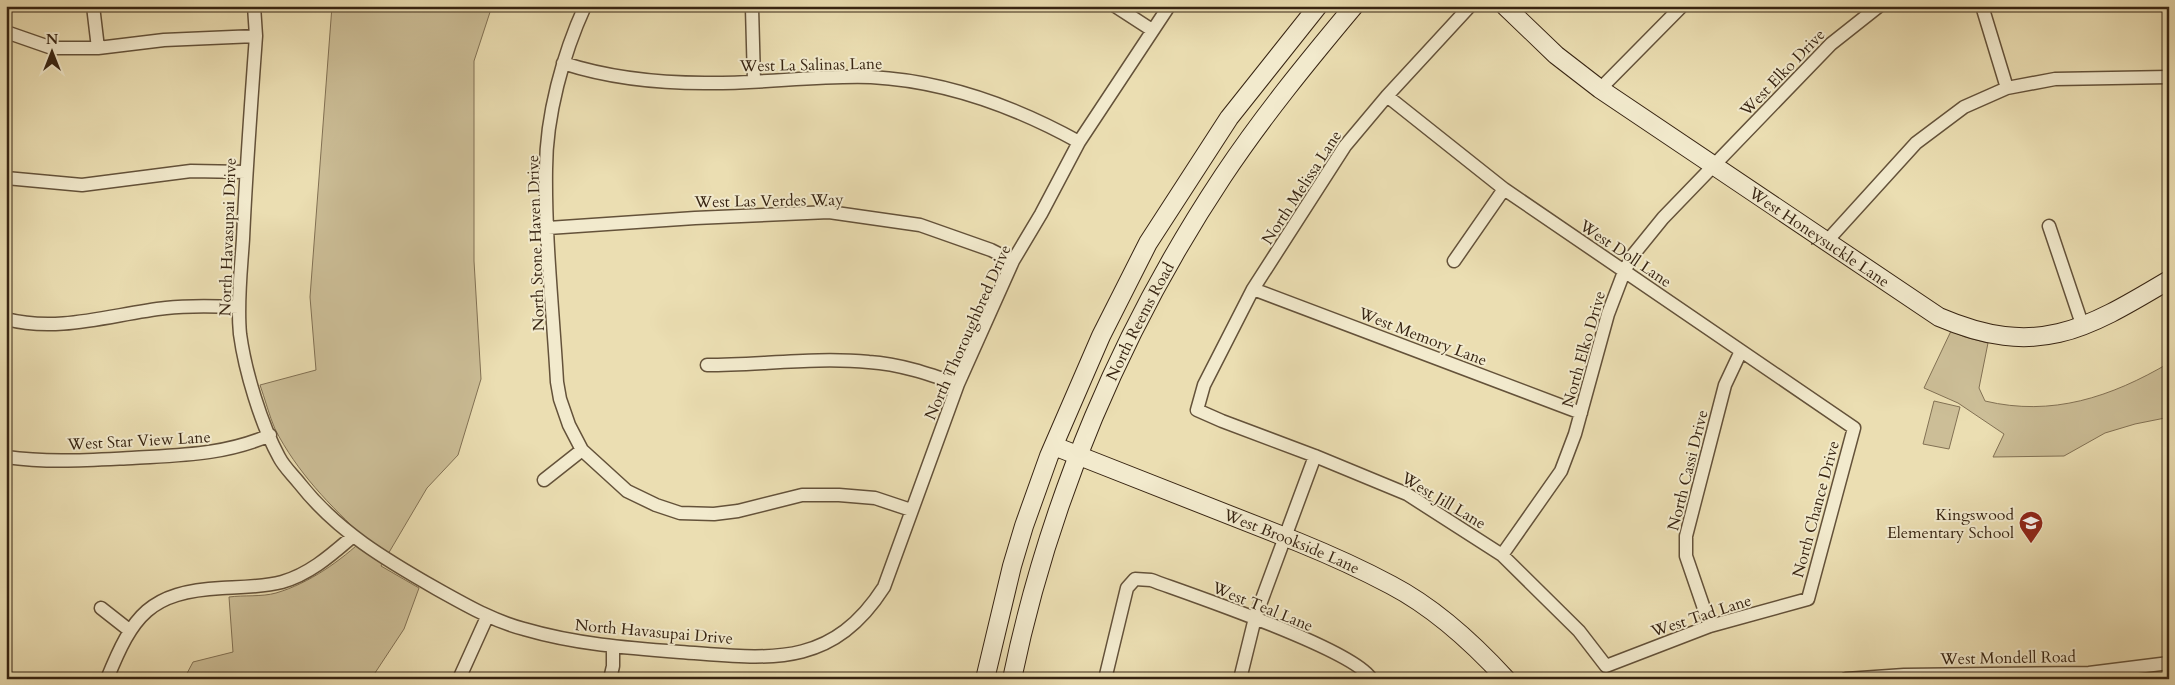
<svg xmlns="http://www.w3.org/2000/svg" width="2175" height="685" font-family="Cardo,serif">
	<rect width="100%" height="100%" fill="#ebdeb2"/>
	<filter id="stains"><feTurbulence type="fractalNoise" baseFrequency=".004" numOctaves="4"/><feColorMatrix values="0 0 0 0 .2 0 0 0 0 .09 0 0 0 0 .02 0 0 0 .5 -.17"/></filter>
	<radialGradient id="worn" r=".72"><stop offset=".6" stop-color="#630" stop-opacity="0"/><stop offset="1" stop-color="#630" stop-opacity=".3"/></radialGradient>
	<path fill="#ccbe97" stroke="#827154" d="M 332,6 L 492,6 L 474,61 L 474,261 L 481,379 L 458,455 L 427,488 L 381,566 L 419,588 L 404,629 L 371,679 L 184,679 L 193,662 L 233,652 L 229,597 C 244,595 262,597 276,593 C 310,583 340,561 365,538 C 330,506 297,472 275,429 C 269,415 265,399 260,385 L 316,370 L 310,297 Z
		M 1951,331 L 1965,337 L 1988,343 L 1979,388 L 1985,401 C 2052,417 2111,397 2169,363 L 2169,425 L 2165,418 L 2135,424 L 2105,433 L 2064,456 L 1993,457 L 2004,434 L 1958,403 L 1924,388 Z
		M 1934,401 L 1960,407 L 1949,449 L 1923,444 Z"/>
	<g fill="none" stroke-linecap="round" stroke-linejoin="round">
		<defs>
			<path id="street" d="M 93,6 L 98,48
				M 254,6 L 256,36 C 251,104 246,171 243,239 C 241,270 237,303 240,334 C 245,371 261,424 279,457 C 284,467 293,475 300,484 C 337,531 386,560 437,589 C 466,605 493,621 524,629 C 575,644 627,648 680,652 C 766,658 830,671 884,587 L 958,384 L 1013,261 L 1041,214 L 1079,142 L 1169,6
				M 585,6 C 563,54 546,116 546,169 C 545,240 553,311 557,382 L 560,399 L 569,425 L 582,450 L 627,491 L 656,505 L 680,513 L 714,514 L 738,511 L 802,495 L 839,495 L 875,498 L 911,510
				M 1115,6 L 1152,30
				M 1982,6 L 2007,88
				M 752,8 L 754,81
				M 6,32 L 52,48 L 98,48 L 164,40 L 256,36
				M 563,63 C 609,78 657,83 705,83 C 761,84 816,75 871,77 C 946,81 1014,106 1079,142
				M 1600,89 L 1682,6
				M 1387,96 L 1504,189 L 1854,428 L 1808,599 L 1710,626 L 1606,666 L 1579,631 L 1502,555 L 1407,494 L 1315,456 L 1222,421 L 1197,410 L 1204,385 L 1253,289 L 1345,146 L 1387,96 L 1470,6
				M 6,178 L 82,185 L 191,171 L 246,172
				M 2049,226 L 2083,327
				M 548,228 L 695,218 L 829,212 L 920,225 L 991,250 L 1013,261
				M 1827,241 L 1916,143 L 1964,107 L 2007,88 L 2055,79 L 2169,77
				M 1454,261 L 1504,189
				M 1253,289 L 1581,413
				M 6,319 C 60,333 112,314 166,308 C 190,305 215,306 239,307
				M 707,365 C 760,365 815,357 869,362 C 900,364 929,374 958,384
				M 6,457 C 48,463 90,460 132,458 C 180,455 225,455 270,435
				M 544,480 L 582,450
				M 1502,555 L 1561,471 L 1575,434 L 1608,314 L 1624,272 L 1633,255 L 1663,218 L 1831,44 L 1879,6
				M 101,608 L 129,630
				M 1710,626 L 1686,556 L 1686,536 L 1725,385 L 1741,351
				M 107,679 C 133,615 149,592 222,588 C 242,587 263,587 282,582 C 310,574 331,555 352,537
				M 459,679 L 487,617
				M 610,679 L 613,666 L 613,647
				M 1105,679 L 1127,588 L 1135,579 L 1151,580 C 1189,594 1356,650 1371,679
				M 1240,679 L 1255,618 L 1315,456
				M 1846,679 L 1904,675 L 2089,673 L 2169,663"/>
			<g id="secondary">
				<path id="s1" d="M 1505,6 L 1556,55 L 1600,89 L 1939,317 C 2037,359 2085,330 2169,280"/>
				<path id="s2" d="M 1054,446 L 1298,542 C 1330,555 1361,569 1391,585 C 1435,608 1473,643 1506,679"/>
				<path d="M 985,679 L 1012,566 L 1024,526 L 1049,456 L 1101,336 L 1148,243 L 1229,118 L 1318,6"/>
				<path id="s3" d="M 1012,679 C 1049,500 1122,328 1223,176 C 1263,116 1308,61 1354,6"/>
			</g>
		</defs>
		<use href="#street" stroke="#64523a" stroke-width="15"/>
		<use href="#secondary" stroke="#372412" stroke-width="20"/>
		<use href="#street" stroke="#f2eacd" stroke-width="12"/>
		<use href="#secondary" stroke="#f2eacd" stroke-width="18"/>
	</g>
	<defs>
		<symbol id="school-pin" viewBox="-11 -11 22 30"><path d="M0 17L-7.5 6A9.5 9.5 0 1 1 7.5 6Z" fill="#8f2418" stroke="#f2eacd"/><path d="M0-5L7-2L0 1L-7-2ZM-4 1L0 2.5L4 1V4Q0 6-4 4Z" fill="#fff"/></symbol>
	</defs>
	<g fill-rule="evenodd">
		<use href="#school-pin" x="2017" y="509" width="28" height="38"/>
	</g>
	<g text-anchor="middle" stroke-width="4" stroke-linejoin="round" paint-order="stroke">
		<g font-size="16" fill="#372412" stroke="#f2eacd">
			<text transform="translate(811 64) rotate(-1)" y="6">West La Salinas Lane</text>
			<text transform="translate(1782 72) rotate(-46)" y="6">West Elko Drive</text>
			<text transform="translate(1301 187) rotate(-57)" y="6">North Melissa Lane</text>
			<text transform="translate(769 200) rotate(-1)" y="6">West Las Verdes Way</text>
			<text transform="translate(227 237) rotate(-88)" y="6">North Havasupai Drive</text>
			<text dy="6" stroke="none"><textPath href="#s1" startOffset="391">West Honeysuckle Lane</textPath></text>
			<text transform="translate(535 243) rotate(-92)" y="6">North Stone Haven Drive</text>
			<text transform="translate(1626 253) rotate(34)" y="6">West Doll Lane</text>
			<text dy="6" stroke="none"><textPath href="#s3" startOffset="381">North Reems Road</textPath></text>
			<text transform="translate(967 332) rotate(-66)" y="6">North Thoroughbred Drive</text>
			<text transform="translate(1423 336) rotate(21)" y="6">West Memory Lane</text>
			<text transform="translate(1583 349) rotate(-74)" y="6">North Elko Drive</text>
			<text transform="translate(139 440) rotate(-3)" y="6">West Star View Lane</text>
			<text transform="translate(1687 470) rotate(-76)" y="6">North Cassi Drive</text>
			<text transform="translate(1444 500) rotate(31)" y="6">West Jill Lane</text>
			<text transform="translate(1815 509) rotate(-75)" y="6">North Chance Drive</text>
			<text dy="6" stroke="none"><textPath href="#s2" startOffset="256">West Brookside Lane</textPath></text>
			<text transform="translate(1263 606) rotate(22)" y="6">West Teal Lane</text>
			<text transform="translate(1701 615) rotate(-18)" y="6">West Tad Lane</text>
			<text transform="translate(654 631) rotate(5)" y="6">North Havasupai Drive</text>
			<text transform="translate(2008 657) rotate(-1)" y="6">West Mondell Road</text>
		</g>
		<g font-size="16" fill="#372412" stroke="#f2eacd" text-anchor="end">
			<text x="2014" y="520">Kingswood<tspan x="2014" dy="18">Elementary School</tspan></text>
		</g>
	</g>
	<rect width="2175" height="685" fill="none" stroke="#ebdeb2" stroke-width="25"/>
	<rect x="8" y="8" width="2160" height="670" fill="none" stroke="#372412" stroke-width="2.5"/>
	<rect x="12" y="12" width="2150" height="660" fill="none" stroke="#372412"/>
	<g transform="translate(52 52)" stroke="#f2eacd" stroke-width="4" paint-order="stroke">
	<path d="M0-4L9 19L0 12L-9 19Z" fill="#372412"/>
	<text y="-8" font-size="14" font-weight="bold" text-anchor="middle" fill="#372412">N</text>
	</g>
	<rect width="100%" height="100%" filter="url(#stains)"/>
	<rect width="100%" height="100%" fill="url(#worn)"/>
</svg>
